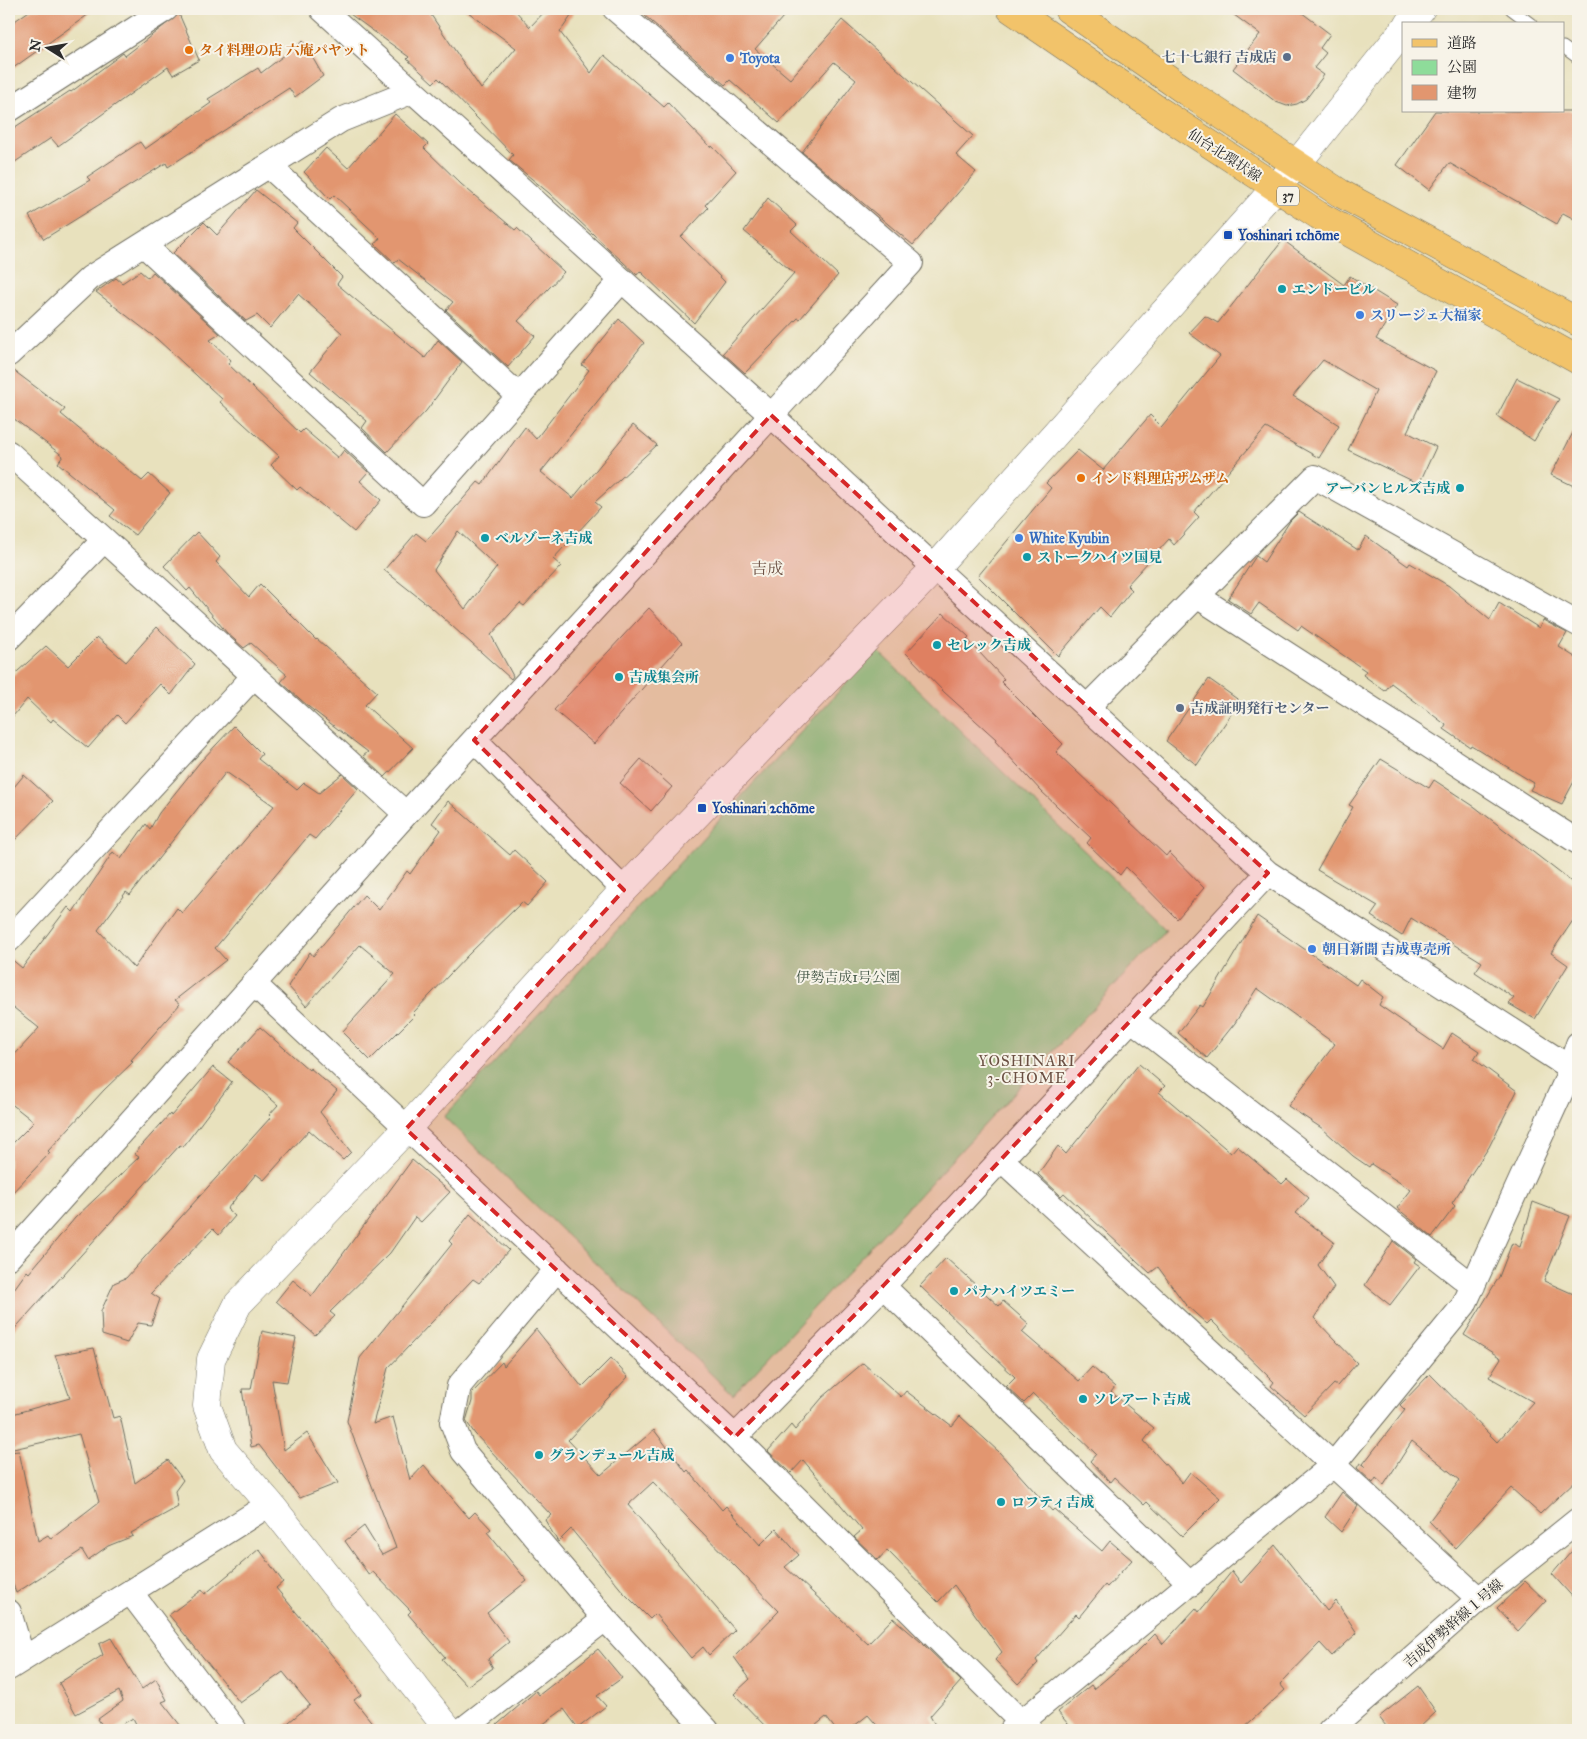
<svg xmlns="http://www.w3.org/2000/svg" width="1587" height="1739" font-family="'IM FELL Great Primer','Noto Serif JP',serif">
	<rect width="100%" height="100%" fill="#f7f3e8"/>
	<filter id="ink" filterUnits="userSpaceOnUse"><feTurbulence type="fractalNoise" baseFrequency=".02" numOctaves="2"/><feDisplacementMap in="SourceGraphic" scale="10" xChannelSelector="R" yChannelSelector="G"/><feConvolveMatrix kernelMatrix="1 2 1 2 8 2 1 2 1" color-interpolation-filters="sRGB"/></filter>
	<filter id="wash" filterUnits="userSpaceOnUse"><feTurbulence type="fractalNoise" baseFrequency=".0096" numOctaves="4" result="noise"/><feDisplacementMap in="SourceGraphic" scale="20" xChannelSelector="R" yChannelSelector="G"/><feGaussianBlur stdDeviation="1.12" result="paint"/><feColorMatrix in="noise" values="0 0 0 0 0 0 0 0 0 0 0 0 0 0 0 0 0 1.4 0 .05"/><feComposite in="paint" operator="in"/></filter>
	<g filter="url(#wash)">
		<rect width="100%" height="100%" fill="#e8e1bd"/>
		<path fill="#8edc9a" stroke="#5c8462" d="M 877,650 L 1166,930 L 733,1395 L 444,1117 Z"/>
		<g id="blocks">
			<path fill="#e2966f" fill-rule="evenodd" d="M 32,9 L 96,9 L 9,71 L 9,25 Z
				M 343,9 L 427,9 L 481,89 L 516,48 L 464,9 L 514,9 L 530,27 L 547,9 L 576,9 L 560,32 L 591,73 L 604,55 L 664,107 L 668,103 L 711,148 L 712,146 L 736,171 L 705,205 L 708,208 L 681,237 L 725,282 L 694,323 L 640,271 L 637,275 L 549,193 L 509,160 L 513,155 L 438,78 L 433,83 L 407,59 L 409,57 Z
				M 637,9 L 790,9 L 755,49 L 790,79 L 842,20 L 973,136 L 956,155 L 976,172 L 913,245 L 802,152 L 856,80 L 834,62 L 779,123 L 730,80 L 725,85 Z
				M 1226,9 L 1297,9 L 1330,34 L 1320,48 L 1326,53 L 1314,68 L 1324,75 L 1306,99 L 1297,104 L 1287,106 L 1276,102 L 1233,69 L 1260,34 Z
				M 179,14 L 199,60 L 173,75 L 168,67 L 58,146 L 51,138 L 9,166 L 9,131 L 70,91 L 71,92 L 123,53 L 125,56 Z
				M 303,41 L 323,76 L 295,97 L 289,88 L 168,167 L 166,163 L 44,239 L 29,216 L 90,180 L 87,177 L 140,142 L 145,149 L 211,103 L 208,99 L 258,68 L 261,73 Z
				M 1435,111 L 1578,111 L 1578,221 L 1563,213 L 1557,224 L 1449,163 L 1429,190 L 1397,165 Z
				M 395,114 L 428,144 L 424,148 L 461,184 L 515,230 L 517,228 L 564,272 L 518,321 L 535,336 L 508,367 L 446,310 L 453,302 L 398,259 L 395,263 L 375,244 L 380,238 L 334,195 L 330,199 L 304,172 L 326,148 L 348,168 Z
				M 256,190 L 297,223 L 293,228 L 342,277 L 337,284 L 425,358 L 438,340 L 462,362 L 426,411 L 387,452 L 362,428 L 367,421 L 310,372 L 342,333 L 298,294 L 270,328 L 257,315 L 246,321 L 173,253 L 204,222 L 217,235 Z
				M 768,198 L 797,225 L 791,231 L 838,275 L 800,319 L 798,318 L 745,373 L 723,353 L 794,273 L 744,231 Z
				M 1283,240 L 1344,285 L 1350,276 L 1397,305 L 1376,339 L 1436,371 L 1407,432 L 1436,447 L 1419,484 L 1348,450 L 1376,391 L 1323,360 L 1293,396 L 1339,425 L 1319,458 L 1266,428 L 1194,512 L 1199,517 L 1174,545 L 1169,539 L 1127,585 L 1132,590 L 1110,617 L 1100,607 L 1058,656 L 978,576 L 1051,488 L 1046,483 L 1078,450 L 1103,470 L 1150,415 L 1162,427 L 1220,356 L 1189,333 L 1205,316 L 1218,323 Z
				M 140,271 L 148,278 L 153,272 L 220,334 L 210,340 L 231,360 L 228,364 L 300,433 L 304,429 L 338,458 L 344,450 L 368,472 L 360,481 L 381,500 L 354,532 L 300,487 L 297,490 L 271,465 L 279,456 L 220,402 L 222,399 L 157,339 L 96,292 L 116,278 L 122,283 Z
				M 619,319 L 644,343 L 541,472 L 573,498 L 633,425 L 657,445 L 595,502 L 601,507 L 553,559 L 561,566 L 524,606 L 520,603 L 491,635 L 513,676 L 511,679 L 432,608 L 384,570 L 416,533 L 426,541 L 478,482 L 482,485 L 525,427 L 536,439 L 589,370 L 582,365 ZM 458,531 L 497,567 L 465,609 L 434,570 Z
				M 9,367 L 65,409 L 61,414 L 142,481 L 149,474 L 170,493 L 135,535 L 110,516 L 115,510 L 58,463 L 63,456 L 9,415 Z
				M 1517,378 L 1559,399 L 1534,441 L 1497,416 Z
				M 1578,423 L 1578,488 L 1551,475 Z
				M 1299,512 L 1358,550 L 1366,536 L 1408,566 L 1410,563 L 1449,586 L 1490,620 L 1499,603 L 1539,628 L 1543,620 L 1567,633 L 1559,647 L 1578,659 L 1578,774 L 1562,804 L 1530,790 L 1534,783 L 1471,745 L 1470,747 L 1444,729 L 1446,725 L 1391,683 L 1385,691 L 1363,675 L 1366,671 L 1301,626 L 1298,630 L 1259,603 L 1251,614 L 1228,599 L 1256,556 L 1264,562 L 1290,521 Z
				M 197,532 L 220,557 L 216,562 L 249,597 L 260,584 L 316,640 L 317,639 L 377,692 L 365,705 L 413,748 L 385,777 L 363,756 L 368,752 L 309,707 L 281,682 L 287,675 L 251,643 L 244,648 L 227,633 L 190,588 L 187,591 L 164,566 Z
				M 649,608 L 682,643 L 594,744 L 554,710 Z
				M 943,613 L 969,637 L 967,639 L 1004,679 L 1001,682 L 1063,744 L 1056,752 L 1166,856 L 1169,852 L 1204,888 L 1177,919 L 1126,867 L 1120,875 L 1087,843 L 1091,838 L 1041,791 L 995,741 L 996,739 L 944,692 L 906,653 Z
				M 157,627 L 195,664 L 171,695 L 160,684 L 125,723 L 117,715 L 88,748 L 53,719 L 51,722 L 27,699 L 9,721 L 9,679 L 46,646 L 68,666 L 97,637 L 126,662 Z
				M 1209,679 L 1240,701 L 1197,765 L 1166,741 Z
				M 234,726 L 262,754 L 258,759 L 297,790 L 304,783 L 319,793 L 342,774 L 358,789 L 315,839 L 309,835 L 215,948 L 226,960 L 175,1000 L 180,1004 L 131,1060 L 133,1062 L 104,1090 L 48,1151 L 50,1153 L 9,1196 L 9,1147 L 34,1122 L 9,1102 L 9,1061 L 39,1028 L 9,1004 L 9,957 L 22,968 L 68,907 L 73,912 L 113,852 L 121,859 L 146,824 L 150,829 L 159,813 L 200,762 ZM 226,772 L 274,806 L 182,913 L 177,908 L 134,968 L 98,930 L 126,892 L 130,895 Z
				M 641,759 L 672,787 L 651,811 L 620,783 Z
				M 1381,759 L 1429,788 L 1434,780 L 1475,807 L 1578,887 L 1578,913 L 1551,953 L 1568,965 L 1535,1019 L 1509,1004 L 1514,998 L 1475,972 L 1482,962 L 1411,918 L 1402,936 L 1371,916 L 1378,906 L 1317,870 L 1353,807 L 1349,805 Z
				M 24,775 L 53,801 L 9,846 L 9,793 Z
				M 448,801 L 510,855 L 514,850 L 548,882 L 527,906 L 522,902 L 468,955 L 413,1013 L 415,1015 L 370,1060 L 342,1032 L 395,974 L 360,945 L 306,1006 L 288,986 L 310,952 L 313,956 L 364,895 L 379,910 L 407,871 L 410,874 L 441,830 L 432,823 Z
				M 1257,916 L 1356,985 L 1360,979 L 1383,997 L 1379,1005 L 1443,1049 L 1452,1033 L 1479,1051 L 1474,1059 L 1517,1091 L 1489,1147 L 1452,1203 L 1455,1206 L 1432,1237 L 1397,1208 L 1411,1190 L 1371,1164 L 1369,1167 L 1353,1156 L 1323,1129 L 1288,1106 L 1335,1044 L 1257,988 L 1235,1023 L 1207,1058 L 1178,1033 L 1200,1005 L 1203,1007 Z
				M 260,1027 L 309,1070 L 310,1068 L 337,1091 L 320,1112 L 351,1152 L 343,1160 L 309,1130 L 264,1180 L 256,1174 L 227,1209 L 235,1216 L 219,1235 L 213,1229 L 151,1293 L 160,1299 L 151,1325 L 138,1323 L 127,1343 L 102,1335 L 101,1311 L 114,1283 L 126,1278 L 271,1117 L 269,1115 L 278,1105 L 228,1062 Z
				M 1139,1064 L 1165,1086 L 1159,1092 L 1231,1153 L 1237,1146 L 1282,1184 L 1287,1179 L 1309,1198 L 1296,1213 L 1334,1242 L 1318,1265 L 1334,1287 L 1314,1318 L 1357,1363 L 1337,1386 L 1334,1384 L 1304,1415 L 1271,1386 L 1274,1382 L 1211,1320 L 1207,1324 L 1185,1304 L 1158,1267 L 1150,1273 L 1064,1193 L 1061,1196 L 1038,1174 L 1058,1146 L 1066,1154 Z
				M 213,1067 L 232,1082 L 183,1147 L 180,1145 L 9,1335 L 9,1296 L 27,1271 L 29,1273 L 75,1218 L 139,1157 L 134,1154 L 170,1114 L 171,1116 Z
				M 412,1160 L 450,1192 L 421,1222 L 415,1217 L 390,1253 L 330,1312 L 335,1316 L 315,1335 L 276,1301 L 293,1280 L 312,1296 Z
				M 1533,1202 L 1570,1216 L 1544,1281 L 1578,1296 L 1578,1478 L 1540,1514 L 1511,1488 L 1455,1548 L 1429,1521 L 1460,1480 L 1412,1441 L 1384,1485 L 1376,1478 L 1373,1483 L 1357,1468 L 1360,1463 L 1367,1468 L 1363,1464 L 1405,1410 L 1400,1405 L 1430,1374 L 1497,1442 L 1533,1402 L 1489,1377 L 1501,1358 L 1464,1335 L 1499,1277 L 1512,1243 L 1520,1247 Z
				M 470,1214 L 509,1250 L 479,1283 L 473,1279 L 388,1368 L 373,1424 L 393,1417 L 410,1480 L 424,1465 L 469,1518 L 475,1512 L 491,1529 L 487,1532 L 527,1581 L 487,1613 L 509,1642 L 488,1659 L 493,1668 L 467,1686 L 442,1659 L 445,1657 L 408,1614 L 411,1611 L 373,1572 L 369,1575 L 345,1541 L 364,1526 L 382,1555 L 396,1548 L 347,1421 L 360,1358 L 452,1244 L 449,1241 Z
				M 1393,1241 L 1416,1259 L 1414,1262 L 1420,1266 L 1390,1305 L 1365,1285 Z
				M 946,1258 L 999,1306 L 1003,1301 L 1029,1324 L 1022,1332 L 1079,1381 L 1092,1367 L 1115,1387 L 1111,1392 L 1154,1428 L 1144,1441 L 1182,1483 L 1190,1472 L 1220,1498 L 1182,1536 L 1147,1502 L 1144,1505 L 1114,1477 L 1110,1482 L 1090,1461 L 1096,1454 L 1033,1394 L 1024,1403 L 1006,1386 L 1015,1377 L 920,1286 Z
				M 536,1329 L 582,1387 L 611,1358 L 628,1377 L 568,1440 L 601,1475 L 654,1430 L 686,1472 L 688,1470 L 722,1510 L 726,1506 L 760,1545 L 776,1529 L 799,1555 L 785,1567 L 868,1644 L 893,1618 L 921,1642 L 961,1681 L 930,1716 L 938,1730 L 881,1730 L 868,1715 L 849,1730 L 836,1730 L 826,1717 L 810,1730 L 769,1730 L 734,1694 L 750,1679 L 734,1657 L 779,1611 L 653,1482 L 628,1505 L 735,1630 L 709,1655 L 703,1647 L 691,1658 L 655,1614 L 650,1619 L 624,1593 L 571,1529 L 558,1542 L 545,1520 L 551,1515 L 475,1434 L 466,1421 L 472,1401 L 472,1393 L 502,1362 L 504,1366 Z
				M 262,1331 L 296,1338 L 287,1382 L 272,1380 L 284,1450 L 307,1433 L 338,1483 L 300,1498 L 259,1445 L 251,1447 L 242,1389 L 251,1389 Z
				M 94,1348 L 113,1418 L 120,1416 L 135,1483 L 168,1460 L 183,1480 L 175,1491 L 178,1507 L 131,1533 L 133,1536 L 108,1546 L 88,1560 L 82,1550 L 16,1593 L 9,1573 L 9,1452 L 19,1451 L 38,1541 L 48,1535 L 51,1539 L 99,1502 L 79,1434 L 9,1450 L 9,1415 L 70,1398 L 55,1355 Z
				M 863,1363 L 901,1397 L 906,1391 L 952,1426 L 960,1416 L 999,1452 L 1052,1511 L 1054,1509 L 1102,1551 L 1110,1541 L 1132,1560 L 1107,1587 L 1105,1585 L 1079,1617 L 1076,1614 L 1036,1660 L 1038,1663 L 1018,1684 L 995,1660 L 1002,1652 L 954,1585 L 938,1602 L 887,1550 L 878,1560 L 854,1537 L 862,1530 L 803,1460 L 791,1473 L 768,1451 L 791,1425 L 795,1430 L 822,1398 Z
				M 1342,1492 L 1358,1506 L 1341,1532 L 1325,1517 Z
				M 1578,1544 L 1578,1603 L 1552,1574 Z
				M 1275,1545 L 1327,1611 L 1336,1601 L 1357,1633 L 1332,1656 L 1320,1643 L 1280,1684 L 1285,1690 L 1241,1730 L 1073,1730 L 1058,1712 L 1091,1685 L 1094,1689 L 1131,1658 L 1155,1634 L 1163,1644 L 1196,1608 L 1199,1612 L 1232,1571 L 1241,1583 Z
				M 259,1549 L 283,1582 L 276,1588 L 345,1671 L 361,1695 L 354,1700 L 378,1730 L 279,1730 L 310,1705 L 283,1672 L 240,1703 L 169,1615 L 202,1590 L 205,1594 Z
				M 1525,1581 L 1546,1601 L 1518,1631 L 1497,1608 Z
				M 111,1638 L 142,1689 L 156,1679 L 167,1700 L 162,1702 L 184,1730 L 139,1730 L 133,1718 L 112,1730 L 105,1730 L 98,1719 L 123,1701 L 119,1691 L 76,1714 L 59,1683 L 103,1655 L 99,1644 Z
				M 598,1649 L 622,1678 L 597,1696 L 606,1706 L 578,1728 L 564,1709 L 535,1730 L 491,1730 L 536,1691 L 539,1695 Z
				M 1418,1686 L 1436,1712 L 1417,1730 L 1389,1730 L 1379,1717 Z"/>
		</g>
	</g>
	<g filter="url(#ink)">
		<use href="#blocks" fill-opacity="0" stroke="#6d6b5e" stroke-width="1"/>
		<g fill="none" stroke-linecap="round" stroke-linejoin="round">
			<defs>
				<path id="service" d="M 1511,9 L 1531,24
					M 1563,47 L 1578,58"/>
				<path id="minor" d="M 322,9 L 771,415 L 935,568 L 1268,873 L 1578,1073
					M 9,110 L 166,9
					M 269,166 L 519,396
					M 144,245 L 423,504 L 622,280
					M 9,354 L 90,278 L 341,120 L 413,91
					M 9,453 L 406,814
					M 1197,596 L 1578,842
					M 9,638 L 103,541
					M 1087,707 L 1315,477 L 1578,624
					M 474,740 L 624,890
					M 9,940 L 253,677
					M 254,984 L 735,1437 L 1029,1730
					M 1132,1020 L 1473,1286
					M 1002,1160 L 1479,1599
					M 9,1257 L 406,814 L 911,263 L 615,9
					M 557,1269 L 459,1386 L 452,1422 L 463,1451 L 605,1619 L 707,1730
					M 883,1286 L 1191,1584
					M 735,1437 L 883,1286 L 1268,873
					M 131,1593 L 235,1730
					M 9,1612 L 23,1659
					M 9,1668 L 270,1504
					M 462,1730 L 605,1619
					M 1012,1730 L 1333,1465 L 1464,1305 L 1565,1083 L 1578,1044
					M 1330,1730 L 1479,1599 L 1578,1520"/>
				<path id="tertiary" d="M 1409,24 L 1421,9
					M 449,1730 L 270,1504 L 223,1450 L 207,1406 L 211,1359 L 238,1304 L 406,1129 L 624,890 L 935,568 L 1296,165 L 1403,31"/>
				<path id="primary" d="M 1011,9 L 1155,108 L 1318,215 L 1578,360
					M 1068,9 L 1187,92 L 1340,193 L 1578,322"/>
			</defs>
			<use href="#service" stroke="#6d6b5e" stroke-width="13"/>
			<use href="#minor" stroke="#6d6b5e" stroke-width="26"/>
			<use href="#tertiary" stroke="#6d6b5e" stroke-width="29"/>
			<use href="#primary" stroke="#6d6b5e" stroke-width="29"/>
			<use href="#service" stroke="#fff" stroke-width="11"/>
			<use href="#minor" stroke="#fff" stroke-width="24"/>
			<use href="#tertiary" stroke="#fff" stroke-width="28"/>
			<use href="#primary" stroke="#f2c36a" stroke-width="28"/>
		</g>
	</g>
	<path fill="#d62828" fill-opacity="0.2" stroke="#d62828" stroke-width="4" stroke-dasharray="10 6" stroke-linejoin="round" d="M 771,415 L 1268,873 L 883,1286 L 735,1437 L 406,1129 L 624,890 L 474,740 Z"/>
	<g fill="#e8710a" stroke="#f7f3e8" stroke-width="2">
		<circle cx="189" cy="50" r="5"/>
		<circle cx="1081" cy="478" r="5"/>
	</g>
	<g fill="#5c6f8a" stroke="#f7f3e8" stroke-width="2">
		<circle cx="1287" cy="57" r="5"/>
		<circle cx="1180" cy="708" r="5"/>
	</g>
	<g fill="#3f7fe0" stroke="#f7f3e8" stroke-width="2">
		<circle cx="730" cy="58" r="5"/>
		<circle cx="1360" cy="315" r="5"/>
		<circle cx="1019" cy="538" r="5"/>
		<circle cx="1312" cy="949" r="5"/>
	</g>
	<g fill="#1a4fb4" stroke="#f7f3e8" stroke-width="2">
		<rect x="1223" y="230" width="10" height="10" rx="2.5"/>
		<rect x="697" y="803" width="10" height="10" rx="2.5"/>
	</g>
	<g fill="#0f9aa8" stroke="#f7f3e8" stroke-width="2">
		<circle cx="1282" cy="289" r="5"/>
		<circle cx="1460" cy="488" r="5"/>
		<circle cx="485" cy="538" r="5"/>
		<circle cx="1027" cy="557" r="5"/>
		<circle cx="937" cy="645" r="5"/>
		<circle cx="619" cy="677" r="5"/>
		<circle cx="954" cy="1291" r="5"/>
		<circle cx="1083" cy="1399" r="5"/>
		<circle cx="539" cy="1455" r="5"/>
		<circle cx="1001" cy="1502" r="5"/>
	</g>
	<g text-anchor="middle" stroke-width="4" stroke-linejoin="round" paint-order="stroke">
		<rect fill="#f7f3e8" stroke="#686764" stroke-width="1" x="1277" y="186.5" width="22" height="19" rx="4"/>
		<g font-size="12" font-weight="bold" fill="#2b2b2b">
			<text x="1288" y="200">37</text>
		</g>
		<g font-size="14" font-weight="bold" fill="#c56008" stroke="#f7f3e8" text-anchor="start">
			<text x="199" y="55">タイ料理の店 六庵パヤット</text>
			<text x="1091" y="483">インド料理店ザムザム</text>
		</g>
		<g font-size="14" font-weight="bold" fill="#4e5e75" stroke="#f7f3e8" text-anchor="end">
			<text x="1277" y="62">七十七銀行 吉成店</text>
			<text x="1190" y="713" text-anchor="start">吉成証明発行センター</text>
		</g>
		<g font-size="14" font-weight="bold" fill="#366cbe" stroke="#f7f3e8" text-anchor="start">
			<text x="740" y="63">Toyota</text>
			<text x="1370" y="320">スリージェ大福家</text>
			<text x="1029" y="543">White Kyubin</text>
			<text x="1322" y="954">朝日新聞 吉成専売所</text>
		</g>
		<g font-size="14" fill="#2b2b2b" stroke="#f7f3e8">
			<text transform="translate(1225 155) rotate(33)" y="5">仙台北環状線</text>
			<text transform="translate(1453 1623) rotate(-41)" y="5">吉成伊勢幹線１号線</text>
		</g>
		<g font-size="14" font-weight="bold" fill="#164399" stroke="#f7f3e8" text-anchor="start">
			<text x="1238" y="240">Yoshinari 1chōme</text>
			<text x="712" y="813">Yoshinari 2chōme</text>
		</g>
		<g font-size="14" font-weight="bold" fill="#0d838f" stroke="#f7f3e8" text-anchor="start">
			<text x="1292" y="294">エンドービル</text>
			<text x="1450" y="493" text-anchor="end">アーバンヒルズ吉成</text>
			<text x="495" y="543">ベルゾーネ吉成</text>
			<text x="1037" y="562">ストークハイツ国見</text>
			<text x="947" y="650">セレック吉成</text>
			<text x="629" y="682">吉成集会所</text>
			<text x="964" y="1296">パナハイツエミー</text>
			<text x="1093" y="1404">ソレアート吉成</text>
			<text x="549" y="1460">グランデュール吉成</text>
			<text x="1011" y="1507">ロフティ吉成</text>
		</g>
		<g font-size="14" fill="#445747" stroke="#f7f3e8">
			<text x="848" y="982">伊勢吉成1号公園</text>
		</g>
		<g font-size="15" letter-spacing="1" fill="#6b5043" stroke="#f7f3e8">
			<text x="1027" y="1066">YOSHINARI<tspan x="1027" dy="17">3-CHOME</tspan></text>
		</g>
		<g font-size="16" fill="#6b5043" stroke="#f7f3e8">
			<text x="767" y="574">吉成</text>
		</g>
	</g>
	<rect width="1587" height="1739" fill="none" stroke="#f7f3e8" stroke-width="30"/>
	<rect x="1402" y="22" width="162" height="90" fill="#f7f3e8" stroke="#a5a39c"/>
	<rect x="1412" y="39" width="25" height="8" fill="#f2c36a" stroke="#a5a39c"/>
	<text x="1447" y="48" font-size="15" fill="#2b2b2b">道路</text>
	<rect x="1412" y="60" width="25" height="15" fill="#8edc9a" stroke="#a5a39c"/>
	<text x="1447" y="72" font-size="15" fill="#2b2b2b">公園</text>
	<rect x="1412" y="85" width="25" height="15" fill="#e2966f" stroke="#a5a39c"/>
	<text x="1447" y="98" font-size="15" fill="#2b2b2b">建物</text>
	<g transform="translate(48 48) rotate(281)" stroke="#f7f3e8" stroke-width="4" paint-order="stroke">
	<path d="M0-4L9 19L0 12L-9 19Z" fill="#2b2b2b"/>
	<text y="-8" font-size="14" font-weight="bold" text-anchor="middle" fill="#2b2b2b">N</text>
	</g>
</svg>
